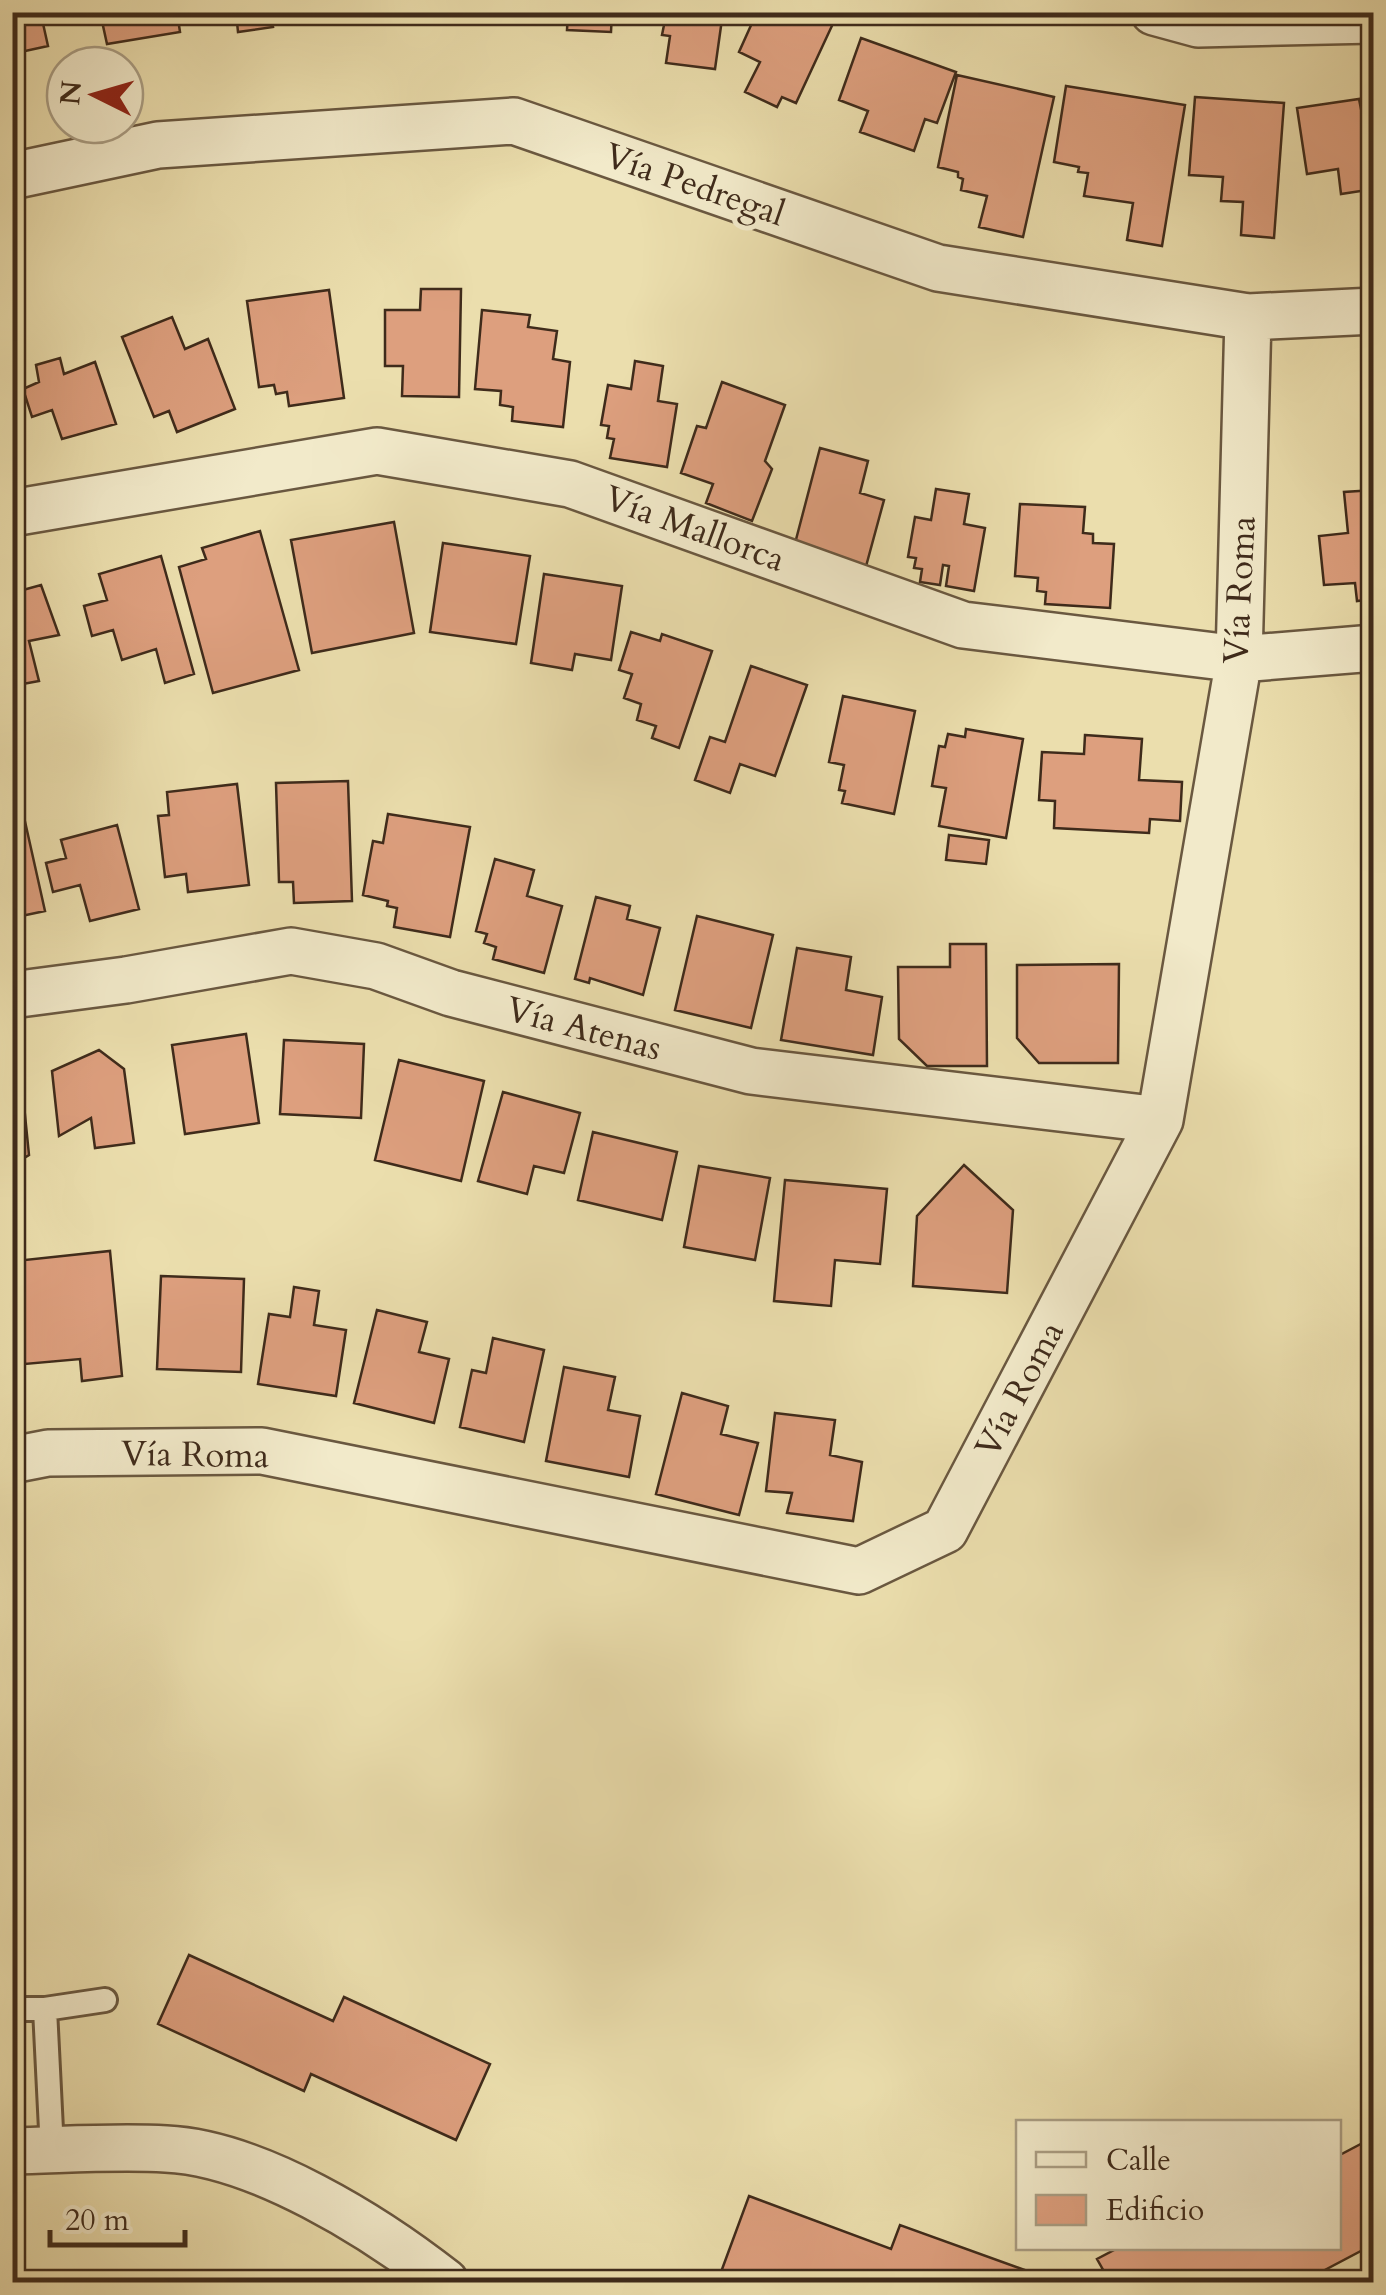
<svg xmlns="http://www.w3.org/2000/svg" width="1386" height="2295" font-family="Cardo,serif">
	<rect width="100%" height="100%" fill="#ebdead"/>
	<filter id="stains"><feTurbulence type="fractalNoise" baseFrequency=".002" numOctaves="4"/><feColorMatrix values="0 0 0 0 .2 0 0 0 0 .09 0 0 0 0 .02 0 0 0 .5 -.17"/></filter>
	<radialGradient id="worn" r=".72"><stop offset=".6" stop-color="#630" stop-opacity="0"/><stop offset="1" stop-color="#630" stop-opacity=".3"/></radialGradient>
	<path fill="#dd9f7e" stroke="#3f2b1b" stroke-width="2.5" d="M 12,12 L 67,12 L 68,13 L 42,19 L 48,46 L 16,53 Z
		M 100,12 L 177,12 L 180,32 L 107,44 Z
		M 236,12 L 270,12 L 273,27 L 238,32 Z
		M 568,12 L 612,12 L 611,32 L 567,30 Z
		M 646,12 L 723,12 L 715,69 L 666,63 L 670,36 L 662,35 L 664,25 L 645,22 Z
		M 757,12 L 837,15 L 796,103 L 782,97 L 777,107 L 745,92 L 760,62 L 739,52 Z
		M 861,38 L 956,72 L 937,123 L 925,119 L 914,151 L 860,132 L 868,111 L 839,100 Z
		M 957,75 L 1054,97 L 1023,237 L 979,227 L 987,196 L 961,190 L 963,179 L 958,177 L 958,172 L 938,167 Z
		M 1066,86 L 1185,105 L 1162,246 L 1127,240 L 1133,203 L 1084,196 L 1088,173 L 1078,172 L 1079,167 L 1054,162 Z
		M 1195,97 L 1284,103 L 1274,238 L 1241,235 L 1243,202 L 1221,201 L 1223,177 L 1189,175 Z
		M 1359,99 L 1362,114 L 1370,114 L 1374,124 L 1374,189 L 1341,194 L 1338,169 L 1307,174 L 1297,108 Z
		M 421,289 L 461,289 L 459,397 L 402,396 L 403,366 L 385,366 L 385,310 L 420,310 Z
		M 329,290 L 344,398 L 289,406 L 287,392 L 276,394 L 274,385 L 259,387 L 247,301 Z
		M 482,310 L 530,315 L 528,327 L 557,331 L 553,359 L 570,362 L 563,427 L 512,421 L 513,407 L 500,405 L 501,391 L 475,389 Z
		M 172,317 L 185,349 L 208,339 L 235,409 L 177,432 L 169,411 L 154,417 L 122,337 Z
		M 60,358 L 64,374 L 95,362 L 116,424 L 62,439 L 52,410 L 32,417 L 23,389 L 39,382 L 36,365 Z
		M 635,361 L 663,366 L 658,401 L 677,404 L 667,467 L 610,458 L 614,439 L 607,438 L 609,426 L 601,425 L 608,385 L 631,389 Z
		M 722,382 L 785,405 L 765,461 L 772,469 L 752,521 L 706,503 L 713,484 L 681,473 L 697,426 L 706,428 Z
		M 820,448 L 868,461 L 860,493 L 884,500 L 865,570 L 793,551 Z
		M 936,489 L 969,494 L 964,524 L 985,528 L 974,591 L 946,586 L 949,566 L 943,565 L 940,585 L 920,582 L 922,569 L 914,568 L 916,558 L 908,557 L 915,517 L 931,520 Z
		M 1374,490 L 1374,599 L 1357,601 L 1355,583 L 1324,585 L 1319,536 L 1348,533 L 1344,492 Z
		M 1020,504 L 1085,507 L 1083,533 L 1093,534 L 1093,543 L 1114,544 L 1110,608 L 1045,604 L 1046,592 L 1037,591 L 1038,578 L 1015,576 Z
		M 394,522 L 414,633 L 312,653 L 291,540 Z
		M 260,531 L 299,670 L 213,693 L 179,567 L 206,559 L 202,548 Z
		M 443,543 L 530,556 L 516,644 L 430,632 Z
		M 161,556 L 194,674 L 165,683 L 156,649 L 122,660 L 113,630 L 92,636 L 84,606 L 107,600 L 99,574 Z
		M 544,574 L 622,586 L 611,660 L 575,654 L 572,670 L 531,663 Z
		M 41,585 L 59,635 L 29,641 L 39,681 L 12,686 L 12,593 Z
		M 631,632 L 660,641 L 662,634 L 712,651 L 679,748 L 652,738 L 656,726 L 637,720 L 641,704 L 624,698 L 632,674 L 619,670 Z
		M 751,666 L 807,685 L 775,776 L 740,764 L 730,793 L 695,780 L 710,737 L 725,742 Z
		M 843,696 L 915,711 L 894,814 L 842,803 L 845,791 L 839,790 L 844,765 L 829,762 Z
		M 966,729 L 1023,739 L 1006,838 L 939,826 L 946,788 L 932,786 L 939,746 L 945,747 L 948,734 L 965,737 Z
		M 1085,735 L 1142,739 L 1139,780 L 1182,782 L 1180,821 L 1150,819 L 1149,833 L 1054,828 L 1055,801 L 1039,800 L 1042,752 L 1084,754 Z
		M 348,781 L 352,901 L 294,903 L 293,882 L 279,882 L 276,783 Z
		M 237,784 L 249,885 L 188,892 L 186,874 L 165,877 L 158,816 L 169,815 L 167,792 Z
		M 388,814 L 470,827 L 450,937 L 394,927 L 397,908 L 387,906 L 388,901 L 363,895 L 373,841 L 383,843 Z
		M 24,817 L 45,911 L 12,918 L 12,820 Z
		M 117,825 L 139,909 L 90,921 L 80,885 L 53,892 L 46,863 L 66,858 L 61,840 Z
		M 949,835 L 989,840 L 986,864 L 946,860 Z
		M 495,859 L 534,870 L 527,896 L 562,906 L 544,973 L 493,959 L 496,947 L 484,943 L 487,934 L 476,931 Z
		M 596,897 L 630,906 L 627,919 L 660,928 L 643,995 L 590,978 L 589,983 L 575,979 Z
		M 697,916 L 773,935 L 751,1028 L 675,1010 Z
		M 950,944 L 986,944 L 987,1066 L 927,1066 L 899,1039 L 898,967 L 950,967 Z
		M 797,948 L 851,957 L 846,990 L 882,997 L 873,1055 L 781,1040 Z
		M 1119,964 L 1118,1063 L 1039,1063 L 1017,1038 L 1017,965 Z
		M 246,1034 L 259,1123 L 185,1134 L 172,1045 Z
		M 284,1040 L 364,1044 L 361,1118 L 280,1114 Z
		M 99,1050 L 124,1069 L 134,1143 L 95,1148 L 91,1118 L 59,1136 L 52,1071 Z
		M 399,1060 L 484,1081 L 461,1181 L 375,1160 Z
		M 22,1085 L 29,1155 L 12,1165 L 12,1091 Z
		M 503,1092 L 580,1113 L 564,1173 L 534,1166 L 527,1194 L 478,1181 Z
		M 593,1132 L 677,1152 L 662,1220 L 578,1200 Z
		M 964,1165 L 1013,1210 L 1007,1293 L 913,1286 L 917,1216 Z
		M 699,1166 L 770,1178 L 755,1260 L 684,1247 Z
		M 785,1180 L 887,1189 L 880,1264 L 835,1260 L 831,1306 L 774,1301 Z
		M 110,1251 L 122,1376 L 82,1381 L 80,1359 L 25,1364 L 15,1261 Z
		M 161,1276 L 244,1279 L 241,1372 L 157,1369 Z
		M 294,1287 L 319,1291 L 314,1325 L 346,1330 L 336,1396 L 258,1384 L 269,1314 L 290,1317 Z
		M 377,1310 L 427,1322 L 419,1352 L 449,1359 L 434,1423 L 354,1403 Z
		M 493,1338 L 544,1350 L 524,1442 L 460,1427 L 472,1370 L 486,1373 Z
		M 564,1367 L 615,1377 L 608,1410 L 640,1416 L 629,1477 L 546,1461 Z
		M 682,1393 L 728,1406 L 721,1434 L 758,1443 L 739,1515 L 656,1494 Z
		M 775,1413 L 835,1420 L 830,1455 L 862,1462 L 853,1521 L 787,1513 L 792,1493 L 766,1491 Z
		M 189,1955 L 333,2021 L 344,1997 L 490,2064 L 456,2140 L 311,2074 L 304,2091 L 158,2024 Z
		M 1374,2137 L 1374,2244 L 1302,2282 L 1110,2282 L 1097,2259 L 1118,2248 L 1338,2248 L 1338,2156 Z
		M 749,2196 L 891,2249 L 900,2225 L 1058,2282 L 750,2282 L 721,2272 Z"/>
	<g fill="none" stroke-linecap="round" stroke-linejoin="round">
		<defs>
			<path id="service" d="M 12,2009 L 45,2009 L 105,2000
				M 45,2009 L 52,2150"/>
			<path id="minor" d="M 1154,12 L 1198,24 L 1374,20
				M 12,176 L 158,145 L 514,121 L 938,268 L 1248,317 L 1374,311
				M 12,513 L 377,451 L 570,484 L 963,625 L 1239,659 L 1374,648
				M 12,995 L 126,980 L 291,951 L 376,966 L 451,993 L 751,1071 L 1160,1120
				M 12,1460 L 48,1453 L 262,1451 L 859,1571 L 945,1530 L 1160,1120 L 1239,659 L 1248,317
				M 12,2151 C 63,2150 115,2146 166,2149 C 257,2153 375,2227 445,2282"/>
		</defs>
		<use href="#service" stroke="#6a5840" stroke-width="28"/>
		<use href="#minor" stroke="#6a5840" stroke-width="50"/>
		<use href="#service" stroke="#f2eaca" stroke-width="22"/>
		<use href="#minor" stroke="#f2eaca" stroke-width="45"/>
	</g>
	<g text-anchor="middle" stroke-width="10" stroke-linejoin="round" paint-order="stroke">
		<g font-size="35" fill="#3f2b1b" stroke="#f2eaca">
			<text transform="translate(695 184) rotate(19)" y="12">Vía Pedregal</text>
			<text transform="translate(695 528) rotate(20)" y="12">Vía Mallorca</text>
			<text transform="translate(1239 590) rotate(-87)" y="12">Vía Roma</text>
			<text transform="translate(584 1028) rotate(15)" y="12">Vía Atenas</text>
			<text transform="translate(1019 1389) rotate(-62)" y="12">Vía Roma</text>
			<text transform="translate(195 1454) rotate(1)" y="12">Vía Roma</text>
		</g>
	</g>
	<rect width="1386" height="2295" fill="none" stroke="#ebdead" stroke-width="50"/>
	<rect x="15" y="15" width="1356" height="2265" fill="none" stroke="#3f2b1b" stroke-width="5"/>
	<rect x="25" y="25" width="1336" height="2245" fill="none" stroke="#3f2b1b" stroke-width="2.5"/>
	<rect x="1016" y="2120" width="325" height="130" fill="#f2eaca" stroke="#aa9e84" stroke-width="2.5"/>
	<rect x="1036" y="2152" width="50" height="15" fill="#f2eaca" stroke="#aa9e84" stroke-width="2.5"/>
	<text x="1106" y="2170" font-size="30" fill="#3f2b1b">Calle</text>
	<rect x="1036" y="2195" width="50" height="30" fill="#dd9f7e" stroke="#aa9e84" stroke-width="2.5"/>
	<text x="1106" y="2220" font-size="30" fill="#3f2b1b">Edificio</text>
	<g transform="translate(95 95) rotate(275)"><circle r="48" fill="#f2eaca" stroke="#aa9e84" stroke-width="2.5"/>
	<path d="M0-8L18 38L0 25L-18 38Z" fill="#8f2418"/>
	<text y="-15" font-size="28" font-weight="bold" text-anchor="middle" fill="#3f2b1b">N</text>
	</g>
	<path d="M50 2230v15h135v-15" fill="none" stroke="#3f2b1b" stroke-width="5"/>
	<text x="65" y="2230" font-size="30" fill="#3f2b1b" stroke="#f2eaca" stroke-width="8" paint-order="stroke">20 m</text>
	<rect width="100%" height="100%" filter="url(#stains)"/>
	<rect width="100%" height="100%" fill="url(#worn)"/>
</svg>
